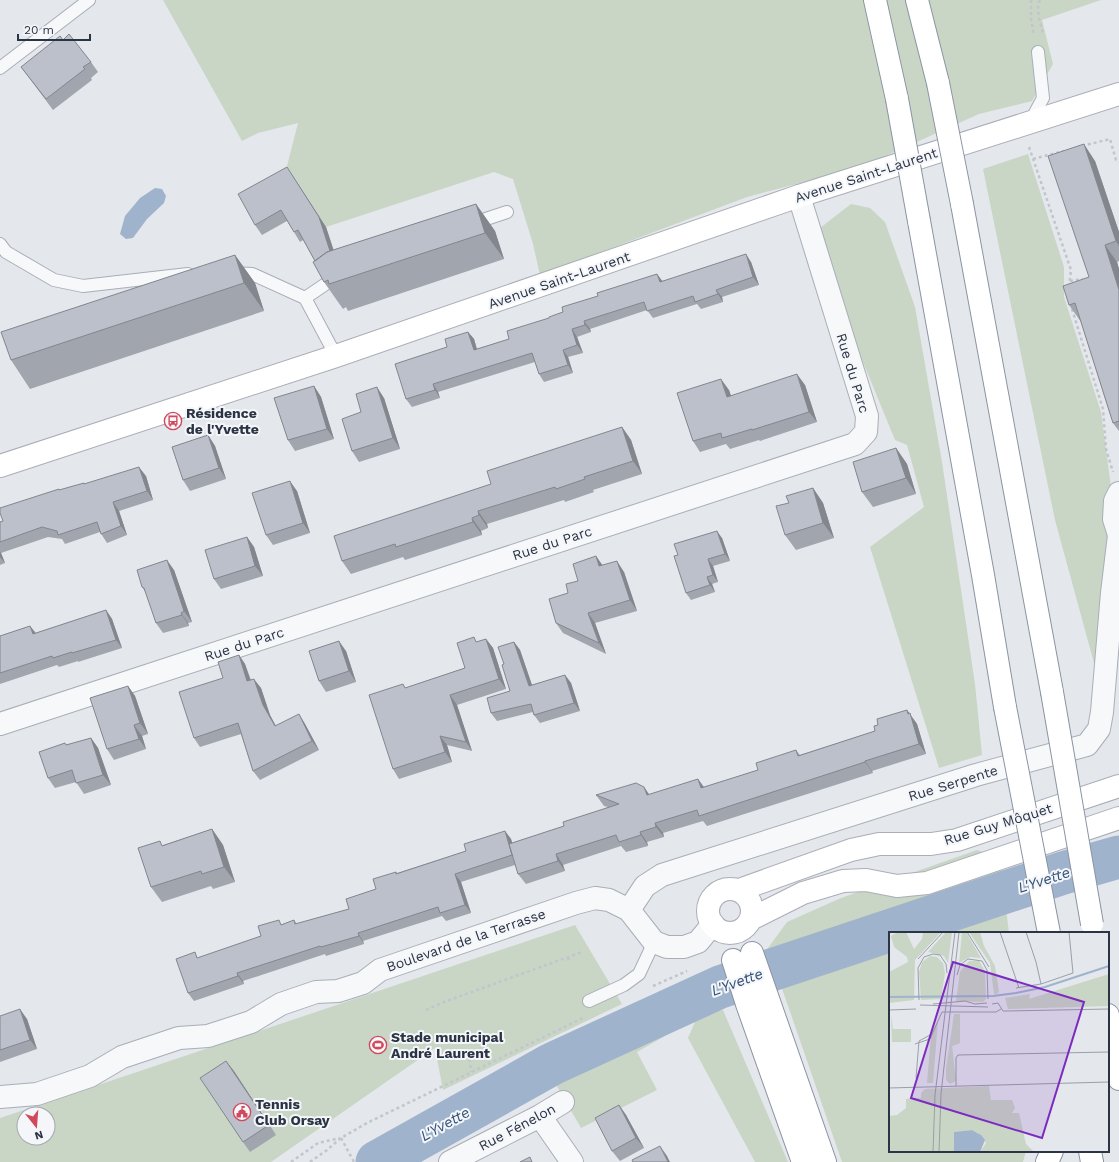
<svg xmlns="http://www.w3.org/2000/svg" width="1119" height="1162" font-family="'Work Sans',sans-serif">
	<rect width="100%" height="100%" fill="#e4e7ec"/>
	<path fill="#c9d6c5" fill-rule="evenodd" d="M 163,0 L 1101,0 L 1042,20 L 1053,64 L 1032,101 L 979,114 L 861,167 L 747,197 L 540,275 L 533,244 L 513,179 L 494,172 L 326,227 L 287,166 L 298,123 L 258,133 L 242,141 Z
		M 1028,154 L 1064,267 L 1064,297 L 1101,412 L 1118,539 L 1097,674 L 1055,520 L 983,169 Z
		M 851,204 L 870,208 L 885,222 L 915,307 L 942,462 L 975,684 L 982,755 L 939,768 L 870,547 L 924,507 L 907,445 L 895,440 L 811,235 Z
		M 977,850 L 1000,858 L 1009,933 L 890,933 L 890,1151 L 1026,1151 L 1023,1162 L 842,1162 L 768,948 L 787,922 L 841,898 Z
		M 575,925 L 622,1004 L 443,1090 L 435,1048 L 271,1162 L 0,1162 L 0,1118 ZM 24,1114 L 48,1114 L 48,1138 L 24,1138 Z
		M 723,1010 L 788,1162 L 755,1162 L 688,1038 L 698,1015 Z
		M 660,1027 L 665,1036 L 637,1052 L 657,1090 L 581,1128 L 555,1083 Z"/>
	<path fill="#9fb4cc" d="M 155,188 L 162,189 L 166,196 L 164,203 L 147,219 L 133,238 L 126,239 L 120,234 L 125,216 L 140,198 Z"/>
	<g fill="none" stroke-linecap="round" stroke-linejoin="round">
		<path stroke="#9fb4cc" stroke-width="43" d="M 377,1162 L 552,1064 L 720,987 L 1063,873 L 1119,857"/>
		<defs>
			<path id="service" d="M 0,68 L 89,0
				M 1030,122 L 1043,98 L 1038,52
				M 471,224 L 507,212
				M 0,244 L 6,252 L 54,280 L 83,286 L 188,274
				M 232,273 L 252,274 L 305,298 L 336,356
				M 305,298 L 339,275
				M 589,1001 L 624,985 L 639,974 L 654,942"/>
			<path id="minor" d="M 0,724 L 855,444 L 866,432 L 867,416 L 799,196
				M 629,910 L 645,886 L 662,875 L 976,775 L 1087,745 L 1099,729 L 1102,712 L 1112,593 L 1119,535 L 1114,519 L 1115,501 L 1119,493
				M 540,1116 L 572,1162
				M 450,1162 L 540,1116 L 563,1102"/>
			<path id="tertiary" d="M 0,1097 L 37,1094 L 90,1076 L 122,1057 L 179,1038 L 208,1036 L 251,1022 L 281,1004 L 316,992 L 338,991 L 363,983 L 380,970 L 576,903 L 595,898 L 609,900 L 629,910 L 654,942 L 667,947 L 684,947 L 698,942 L 713,924"/>
			<path id="secondary" d="M 0,466 L 336,356 L 799,196 L 1119,94
				M708 911a22 22 0 1 1 44 0a22 22 0 1 1-44 0Z
				M 739,890 L 851,850 L 879,844 L 931,844 L 957,840 L 1119,786
				M 751,919 L 803,893 L 843,881 L 866,880 L 897,886 L 927,883 L 1119,818"/>
			<path id="trunk" d="M 875,0 L 897,99
				M 917,0 L 938,83
				M 962,204 L 1052,692
				M 919,221 L 983,575 L 1005,707
				M 752,953 L 825,1162
				M 733,960 L 747,1004 L 803,1162
				M 1108,1015 L 1119,1079
				M 1090,1151 L 1092,1162
				M 1047,1162 L 1052,1151"/>
		</defs>
		<use href="#service" stroke="#a9aeb7" stroke-width="14"/>
		<use href="#minor" stroke="#a9aeb7" stroke-width="24"/>
		<use href="#tertiary" stroke="#a9aeb7" stroke-width="24"/>
		<use href="#secondary" stroke="#a9aeb7" stroke-width="24"/>
		<use href="#trunk" stroke="#8b94a3" stroke-width="24"/>
		<path stroke="#c2c5cb" stroke-width="2.5" stroke-dasharray="3 3" stroke-linecap="butt" d="M 1031,0 L 1031,19 L 1034,35
			M 1040,0 C 1035,9 1041,24 1043,34
			M 1082,146 L 1110,139 L 1116,160 L 1119,162
			M 1029,147 L 1071,270 L 1069,287
			M 1033,159 L 1064,151
			M 1070,281 L 1083,279
			M 1072,309 L 1103,409 L 1106,449 L 1113,472
			M 567,960 L 572,957
			M 653,986 L 687,971
			M 426,1010 L 444,1002 L 582,952
			M 469,1053 L 471,1072
			M 341,1138 L 354,1162
			M 291,1162 L 318,1143 L 340,1138
			M 310,1162 L 327,1150 L 341,1138 L 367,1123 L 583,1018"/>
		<use href="#service" stroke="#f7f8fa" stroke-width="12"/>
		<use href="#minor" stroke="#f7f8fa" stroke-width="22"/>
		<use href="#tertiary" stroke="#f7f8fa" stroke-width="22"/>
		<use href="#secondary" stroke="#fff" stroke-width="22"/>
		<use href="#trunk" stroke="#fff" stroke-width="22"/>
		<defs>
			<path id="trunk-bridge" d="M 938,83 L 962,204
				M 897,99 L 919,221
				M 1052,692 L 1092,924
				M 1005,707 L 1049,933"/>
		</defs>
		<use href="#trunk-bridge" stroke="#8b94a3" stroke-width="24" stroke-linecap="butt"/>
		<use href="#trunk-bridge" stroke="#fff" stroke-width="22"/>
	</g>
	<path fill="#a1a5ae" d="M 63,40 L 91,62 L 98,72 L 91,78 L 92,80 L 53,110 L 21,67 Z
		M 1095,161 L 1119,232 L 1119,261 L 1117,262 L 1119,269 L 1119,431 L 1113,423 L 1081,322 L 1069,305 L 1089,277 Z
		M 287,167 L 326,227 L 333,250 L 476,204 L 495,231 L 504,259 L 348,311 L 346,307 L 343,309 L 324,282 L 315,261 L 303,240 L 300,242 L 294,232 L 287,221 L 262,235 L 255,225 Z
		M 235,255 L 255,283 L 264,311 L 30,389 L 11,360 Z
		M 751,262 L 759,285 L 722,297 L 723,302 L 701,309 L 697,304 L 653,318 L 647,310 L 590,329 L 591,332 L 577,337 L 583,353 L 568,357 L 573,373 L 544,382 L 539,374 L 535,362 L 438,392 L 440,398 L 412,407 L 406,399 L 447,347 L 468,332 L 474,339 L 477,349 L 509,339 L 549,318 L 598,296 L 657,274 L 662,281 Z
		M 805,385 L 817,422 L 760,441 L 759,440 L 730,449 L 726,444 L 700,452 L 693,441 L 729,390 L 731,396 Z
		M 314,386 L 321,397 L 334,439 L 295,451 L 288,440 Z
		M 384,398 L 400,449 L 359,462 L 352,451 L 361,412 Z
		M 622,427 L 631,440 L 642,474 L 593,490 L 594,492 L 565,502 L 564,500 L 487,524 L 488,528 L 481,531 L 482,535 L 405,560 L 403,557 L 351,574 L 342,561 L 491,484 Z
		M 208,435 L 215,446 L 226,479 L 190,491 L 183,480 Z
		M 896,448 L 907,464 L 916,494 L 873,507 L 862,492 Z
		M 146,476 L 153,500 L 119,511 L 127,535 L 107,543 L 100,532 L 65,544 L 62,539 L 48,537 L 1,553 L 5,563 L 0,565 L 0,522 L 60,490 L 84,483 L 85,484 Z
		M 813,488 L 823,503 L 834,538 L 796,550 L 785,535 L 789,503 Z
		M 297,491 L 310,533 L 273,545 L 266,535 Z
		M 247,537 L 254,547 L 263,576 L 221,589 L 214,579 Z
		M 722,538 L 730,561 L 713,566 L 718,582 L 712,584 L 715,592 L 691,600 L 686,593 Z
		M 596,556 L 602,565 L 624,572 L 637,611 L 595,623 L 606,654 L 563,633 L 556,623 L 568,593 Z
		M 174,570 L 192,622 L 188,623 L 189,626 L 163,633 L 156,623 L 146,593 L 142,587 Z
		M 106,610 L 112,619 L 122,648 L 78,662 L 78,661 L 59,667 L 57,665 L 0,684 L 0,636 L 30,626 L 36,633 Z
		M 486,639 L 493,648 L 506,689 L 457,705 L 472,751 L 447,745 L 452,762 L 399,779 L 393,769 L 406,688 L 465,668 L 477,642 Z
		M 514,642 L 520,650 L 532,685 L 565,675 L 571,683 L 580,711 L 540,723 L 534,715 L 533,712 L 497,721 L 491,713 L 510,691 L 504,664 Z
		M 346,651 L 356,682 L 326,692 L 319,681 Z
		M 239,655 L 245,664 L 251,680 L 261,688 L 270,715 L 276,726 L 299,714 L 305,724 L 319,750 L 260,780 L 253,771 L 241,734 L 200,747 L 194,738 L 223,678 Z
		M 128,686 L 135,696 L 148,734 L 142,736 L 146,749 L 114,760 L 107,749 Z
		M 907,710 L 917,724 L 926,754 L 872,771 L 873,773 L 707,826 L 703,821 L 663,833 L 664,837 L 647,842 L 648,846 L 626,852 L 621,846 L 563,865 L 565,871 L 526,884 L 518,874 L 515,865 L 461,882 L 471,913 L 446,921 L 442,916 L 363,941 L 364,944 L 326,956 L 325,954 L 243,981 L 244,984 L 194,1001 L 188,993 L 199,958 L 261,936 L 283,924 L 294,920 L 297,924 L 349,909 L 376,889 L 396,872 L 397,873 L 466,851 L 505,831 L 511,839 L 512,843 L 564,826 L 608,807 L 604,806 L 596,795 L 644,787 L 649,795 L 698,779 L 704,787 L 758,770 L 796,750 L 800,755 L 875,731 L 878,725 Z
		M 91,738 L 98,748 L 111,785 L 84,794 L 76,782 L 55,788 L 48,778 L 66,745 Z
		M 212,829 L 223,845 L 235,882 L 213,889 L 211,886 L 162,902 L 151,887 L 163,845 Z
		M 0,1016 L 27,1019 L 37,1049 L 0,1062 Z
		M 226,1061 L 276,1135 L 250,1152 L 243,1142 Z
		M 619,1105 L 626,1115 L 644,1148 L 620,1161 L 612,1151 Z"/>
	<path fill="#83868d" d="M 1084,144 L 1095,161 L 1119,232 L 1119,246 L 1116,241 Z
		M 287,167 L 326,227 L 339,266 L 332,257 Z
		M 476,204 L 495,231 L 504,259 L 485,233 Z
		M 1105,245 L 1117,262 L 1119,269 L 1119,290 Z
		M 746,254 L 751,262 L 759,285 L 753,277 Z
		M 235,255 L 255,283 L 264,311 L 244,283 Z
		M 657,274 L 663,282 L 660,282 Z
		M 716,290 L 722,297 L 723,302 L 718,294 Z
		M 584,321 L 590,329 L 591,332 L 585,325 Z
		M 572,329 L 577,337 L 583,353 L 577,345 Z
		M 468,332 L 474,339 L 479,357 L 474,350 Z
		M 563,350 L 568,357 L 573,373 L 568,365 Z
		M 797,374 L 805,385 L 817,422 L 809,412 Z
		M 721,379 L 729,390 L 735,408 L 727,397 Z
		M 433,384 L 438,392 L 440,398 L 435,390 Z
		M 314,386 L 321,397 L 334,439 L 327,429 Z
		M 377,387 L 384,398 L 400,449 L 393,438 Z
		M 622,427 L 631,440 L 642,474 L 633,461 Z
		M 208,435 L 215,446 L 226,479 L 219,468 Z
		M 896,448 L 907,464 L 916,494 L 906,478 Z
		M 139,467 L 146,476 L 153,500 L 147,491 Z
		M 290,481 L 297,491 L 310,533 L 303,523 Z
		M 813,488 L 823,503 L 834,538 L 823,523 Z
		M 113,502 L 119,511 L 127,535 L 121,526 Z
		M 478,511 L 487,524 L 488,528 L 479,515 Z
		M 472,518 L 481,531 L 482,535 L 473,522 Z
		M 717,531 L 722,538 L 730,561 L 725,554 Z
		M 247,537 L 254,547 L 263,576 L 255,566 Z
		M 0,551 L 1,553 L 5,563 L 0,557 Z
		M 596,556 L 603,566 L 599,566 Z
		M 708,559 L 713,566 L 718,582 L 713,575 Z
		M 167,560 L 174,570 L 192,622 L 184,611 Z
		M 617,561 L 624,572 L 637,611 L 630,600 Z
		M 707,577 L 712,584 L 715,592 L 710,585 Z
		M 106,610 L 112,619 L 122,648 L 116,640 Z
		M 181,613 L 188,623 L 189,626 L 182,615 Z
		M 588,613 L 595,623 L 606,654 L 599,643 Z
		M 30,626 L 36,634 L 33,634 Z
		M 486,639 L 493,648 L 506,689 L 499,679 Z
		M 339,641 L 346,651 L 356,682 L 349,671 Z
		M 514,642 L 520,650 L 535,694 L 529,686 Z
		M 239,655 L 245,664 L 254,691 L 247,681 Z
		M 565,675 L 571,683 L 580,711 L 574,703 Z
		M 254,679 L 261,688 L 270,715 L 281,736 L 275,726 L 263,705 Z
		M 128,686 L 135,696 L 148,734 L 140,723 Z
		M 450,695 L 457,705 L 472,751 L 466,742 Z
		M 907,710 L 917,724 L 926,754 L 919,744 Z
		M 299,714 L 305,724 L 319,750 L 312,741 Z
		M 134,725 L 142,736 L 146,749 L 139,739 Z
		M 440,736 L 447,745 L 452,762 L 445,752 Z
		M 91,738 L 98,748 L 111,785 L 103,775 Z
		M 865,761 L 872,771 L 873,773 L 865,762 Z
		M 698,779 L 705,789 L 701,788 Z
		M 644,787 L 651,797 L 647,795 Z
		M 655,823 L 663,833 L 664,837 L 656,827 Z
		M 212,829 L 223,845 L 235,882 L 224,867 Z
		M 505,831 L 511,839 L 519,863 L 513,855 Z
		M 640,832 L 647,842 L 648,846 L 641,835 Z
		M 556,854 L 563,865 L 565,871 L 558,861 Z
		M 455,874 L 461,882 L 471,913 L 465,905 Z
		M 358,933 L 363,941 L 364,944 L 359,936 Z
		M 237,973 L 243,981 L 244,984 L 238,976 Z
		M 20,1009 L 27,1019 L 37,1049 L 30,1040 Z
		M 226,1061 L 234,1071 L 276,1135 L 269,1125 Z
		M 619,1105 L 626,1115 L 644,1148 L 636,1138 Z
		M 660,1146 L 667,1156 L 670,1162 L 668,1162 Z"/>
	<path fill="#bbc0ca" stroke="#83868d" d="M 69,34 L 91,62 L 83,67 L 85,69 L 46,99 L 21,67 L 60,36 L 63,40 Z
		M 1084,144 L 1116,241 L 1105,245 L 1119,290 L 1119,421 L 1113,423 L 1075,303 L 1069,305 L 1063,286 L 1089,277 L 1048,156 Z
		M 287,167 L 319,217 L 330,251 L 327,252 L 315,261 L 298,230 L 294,232 L 281,210 L 255,225 L 238,194 Z
		M 476,204 L 485,233 L 329,284 L 328,280 L 324,282 L 313,262 L 327,252 Z
		M 746,254 L 753,277 L 716,290 L 718,294 L 695,302 L 693,296 L 647,311 L 644,302 L 584,321 L 585,325 L 572,329 L 577,345 L 563,350 L 568,365 L 539,374 L 532,353 L 433,384 L 435,390 L 406,399 L 395,364 L 447,347 L 445,339 L 468,332 L 474,350 L 509,339 L 507,331 L 549,318 L 549,317 L 563,312 L 562,307 L 598,296 L 597,293 L 657,274 L 660,282 Z
		M 235,255 L 244,283 L 11,360 L 1,332 Z
		M 797,374 L 809,412 L 752,430 L 752,429 L 722,438 L 721,433 L 693,441 L 677,393 L 721,379 L 727,397 Z
		M 314,386 L 327,429 L 288,440 L 274,398 Z
		M 377,387 L 393,438 L 352,451 L 342,419 L 361,412 L 356,394 Z
		M 622,427 L 633,461 L 584,477 L 585,479 L 556,489 L 555,487 L 478,511 L 479,515 L 472,518 L 473,522 L 396,547 L 395,544 L 342,561 L 334,536 L 491,484 L 487,471 Z
		M 208,435 L 219,468 L 183,480 L 172,447 Z
		M 896,448 L 906,478 L 862,492 L 853,462 Z
		M 139,467 L 147,491 L 113,502 L 121,526 L 101,534 L 97,522 L 58,535 L 57,531 L 42,527 L 0,542 L 0,522 L 3,521 L 0,513 L 0,508 L 59,489 L 59,490 L 84,483 L 84,484 Z
		M 290,481 L 303,523 L 266,535 L 252,493 Z
		M 813,488 L 823,523 L 785,535 L 776,506 L 789,503 L 786,496 Z
		M 717,531 L 725,554 L 708,559 L 713,575 L 707,577 L 710,585 L 686,593 L 674,556 L 678,555 L 674,544 Z
		M 247,537 L 255,566 L 214,579 L 205,550 Z
		M 596,556 L 599,566 L 617,561 L 630,600 L 588,613 L 599,643 L 556,623 L 549,599 L 568,593 L 566,584 L 578,581 L 573,564 Z
		M 167,560 L 184,611 L 181,613 L 182,615 L 156,623 L 144,588 L 142,587 L 137,570 Z
		M 106,610 L 116,640 L 72,653 L 72,652 L 53,658 L 52,656 L 0,673 L 0,636 L 30,626 L 33,634 Z
		M 474,637 L 476,642 L 486,639 L 499,679 L 450,695 L 466,742 L 440,736 L 445,752 L 393,769 L 369,695 L 403,684 L 405,688 L 465,668 L 457,643 Z
		M 339,641 L 349,671 L 319,681 L 309,651 Z
		M 514,642 L 529,686 L 565,675 L 574,703 L 534,715 L 531,704 L 491,713 L 487,698 L 510,691 L 502,665 L 504,664 L 498,647 Z
		M 239,655 L 247,681 L 254,679 L 263,705 L 275,726 L 299,714 L 312,741 L 253,771 L 238,723 L 194,738 L 179,692 L 223,678 L 218,662 Z
		M 128,686 L 140,723 L 134,725 L 139,739 L 107,749 L 90,698 Z
		M 907,710 L 908,714 L 910,713 L 919,744 L 865,761 L 865,762 L 699,816 L 697,810 L 655,823 L 656,827 L 640,832 L 641,835 L 619,842 L 616,835 L 556,854 L 558,861 L 518,874 L 509,844 L 564,826 L 563,822 L 619,804 L 596,795 L 636,783 L 644,787 L 647,795 L 698,779 L 701,788 L 758,770 L 756,763 L 796,750 L 798,756 L 875,731 L 874,726 L 878,725 L 877,719 Z
		M 91,738 L 103,775 L 76,783 L 72,770 L 48,778 L 39,752 L 65,743 L 66,745 Z
		M 212,829 L 224,867 L 202,874 L 201,871 L 151,887 L 138,848 L 160,841 L 162,846 Z
		M 505,831 L 512,855 L 455,874 L 465,905 L 440,913 L 438,907 L 358,933 L 359,936 L 321,947 L 320,946 L 237,973 L 238,976 L 188,993 L 176,959 L 195,952 L 197,958 L 261,936 L 258,926 L 279,920 L 281,925 L 294,920 L 295,924 L 349,909 L 346,899 L 376,889 L 373,879 L 396,872 L 396,874 L 466,851 L 464,844 Z
		M 20,1009 L 30,1040 L 0,1050 L 0,1016 Z
		M 226,1061 L 269,1125 L 243,1142 L 200,1078 Z
		M 619,1105 L 636,1138 L 612,1151 L 595,1118 Z
		M 660,1146 L 668,1162 L 633,1162 L 632,1160 Z
		M 530,1157 L 532,1162 L 520,1162 Z"/>
	<defs>
		<symbol id="bus-ring" viewBox="-11 -11 22 22"><circle r="9.5" fill="#f4f6f9" stroke="#d1495b" stroke-width="1.5"/><path d="M-5-6H5V4H4V6H2V4H-2V6H-4V4H-5ZM-3.5-4V0h7V-4ZM-3.5 1.2v1.5H-2V1.2ZM2 1.2v1.5H3.5V1.2Z" fill="#d1495b"/></symbol>
		<symbol id="stadium-ring" viewBox="-11 -11 22 22"><circle r="9.5" fill="#f4f6f9" stroke="#d1495b" stroke-width="1.5"/><path d="M0-5a6.5 5 0 1 0 0 10a6.5 5 0 1 0 0-10ZM-3.5-1.8h7v3.6h-7Z" fill="#d1495b"/></symbol>
		<symbol id="civic-ring" viewBox="-11 -11 22 22"><circle r="9.5" fill="#f4f6f9" stroke="#d1495b" stroke-width="1.5"/><path d="M-.6-6.5H3V-4.5H.6V-3L4-1V1h2V6H-6V1h2V-1L-.6-3ZM-1.2 2.5V6h2.4V2.5Z" fill="#d1495b"/></symbol>
	</defs>
	<g fill-rule="evenodd">
		<use href="#bus-ring" x="163" y="411" width="20" height="20"/>
		<use href="#stadium-ring" x="368" y="1035" width="20" height="20"/>
		<use href="#civic-ring" x="232" y="1102" width="20" height="20"/>
	</g>
	<g text-anchor="middle" stroke-width="4" stroke-linejoin="round" paint-order="stroke">
		<g font-size="14" fill="#2b3445" stroke="#f4f6f9">
			<text transform="translate(866 175) rotate(-18)" y="5">Avenue Saint-Laurent</text>
			<text transform="translate(559 280) rotate(-19)" y="5">Avenue Saint-Laurent</text>
			<text transform="translate(853 373) rotate(73)" y="5">Rue du Parc</text>
			<text transform="translate(552 543) rotate(-18)" y="5">Rue du Parc</text>
			<text transform="translate(244 644) rotate(-18)" y="5">Rue du Parc</text>
			<text transform="translate(953 783) rotate(-17)" y="5">Rue Serpente</text>
			<text transform="translate(998 824) rotate(-17)" y="5">Rue Guy Môquet</text>
			<text transform="translate(466 940) rotate(-19)" y="5">Boulevard de la Terrasse</text>
			<text transform="translate(517 1127) rotate(-28)" y="5">Rue Fénelon</text>
		</g>
		<g font-size="14" font-weight="bold" fill="#2b3445" stroke="#f4f6f9" text-anchor="start">
			<text x="186" y="418">Résidence<tspan x="186" dy="16">de l'Yvette</tspan></text>
			<text x="391" y="1042">Stade municipal<tspan x="391" dy="16">André Laurent</tspan></text>
			<text x="255" y="1109">Tennis<tspan x="255" dy="16">Club Orsay</tspan></text>
		</g>
		<g font-size="15" font-style="italic" fill="#34527a" stroke="#f4f6f9">
			<text transform="translate(1044 880) rotate(-18)" y="5">L'Yvette</text>
			<text transform="translate(737 982) rotate(-20)" y="5">L'Yvette</text>
			<text transform="translate(445 1124) rotate(-29)" y="5">L'Yvette</text>
		</g>
	</g>
	<g transform="translate(889 932)">
		<rect width="220" height="220" fill="#e4e7ec"/>
		<path d="M 9,0 L 17,0 L 25,17 L 33,7 L 34,0 L 52,0 L 26,28 L 25,68 L 0,71 L 0,40 L 19,30 L 18,25 L 5,15 L 2,4 ZM 57,0 L 63,0 L 59,31 L 55,24 L 39,20 ZM 73,0 L 77,0 L 92,26 L 81,25 L 70,31 ZM 80,0 L 91,0 L 95,14 L 106,34 L 110,60 L 108,62 L 105,62 L 101,31 ZM 41,24 L 48,25 L 54,31 L 56,41 L 52,67 L 32,68 L 30,40 L 33,30 ZM 80,29 L 90,29 L 96,39 L 97,67 L 94,70 L 67,69 L 71,40 ZM 220,42 L 220,74 L 119,77 L 116,66 L 141,62 L 140,67 ZM 2,82 L 4,97 L 22,97 L 22,110 L 3,110 ZM 65,82 L 71,82 L 71,111 L 63,114 L 67,149 L 61,152 L 57,148 L 57,137 ZM 49,88 L 44,151 L 38,151 L 42,103 ZM 100,154 L 102,168 L 123,168 L 126,176 L 123,181 L 130,181 L 137,212 L 145,220 L 91,220 L 97,211 L 89,201 L 83,198 L 65,200 L 65,220 L 0,220 L 0,184 L 8,183 L 17,176 L 17,167 L 32,166 L 32,161 L 36,157 Z" fill="#c9d6c5"/>
		<path d="M 83,198 L 92,203 L 96,208 L 91,220 L 65,220 L 65,200 Z" fill="#9fb4cc"/>
		<path fill="none" stroke="#9fb4cc" stroke-width="2" d="M 0,65 L 104,64 L 127,61 L 156,55 L 220,34"/>
		<path fill="none" stroke="#9a9fa9" stroke-width="1" d="M 78,0 L 100,35M 111,0 L 130,56M 137,0 L 147,30 L 152,52M 29,27 L 54,0M 68,43 L 71,33 L 79,27 L 93,29 L 98,38 L 99,67M 127,56 L 152,52 L 184,41 L 180,0M 30,68 L 29,36 L 35,25 L 44,22 L 51,23 L 57,32 L 58,41M 44,72 L 76,69 L 86,72 L 98,71M 103,72 L 109,71 L 114,79 L 118,79 L 220,77M 31,73 L 99,75M 0,78 L 27,77M 26,112 L 41,107 L 53,80 L 107,80 L 112,77M 27,146 L 30,109 L 41,103M 67,154 L 67,126 L 69,123 L 220,120M 0,156 L 220,150M 44,220 L 46,163 L 66,0M 50,220 L 52,162 L 70,0"/>
		<path fill="#7b2cbf" fill-opacity="0.15" stroke="#7b2cbf" stroke-width="2" d="M 64,30 L 195,70 L 153,206 L 22,166 Z"/>
		<rect width="220" height="220" fill="none" stroke="#2b3445" stroke-width="2"/>
	</g>
	<g transform="translate(36 1126) rotate(163)"><circle r="19" fill="#f4f6f9" stroke="#a4a8b1"/>
	<path d="M0-3L7 15L0 10L-7 15Z" fill="#d1495b"/>
	<text y="-6" font-size="11" font-weight="bold" text-anchor="middle" fill="#2b3445">N</text>
	</g>
	<path d="M18 34v6h72v-6" fill="none" stroke="#2b3445" stroke-width="2"/>
	<text x="24" y="34" font-size="12" fill="#2b3445" stroke="#f4f6f9" stroke-width="3" paint-order="stroke">20 m</text>
</svg>
